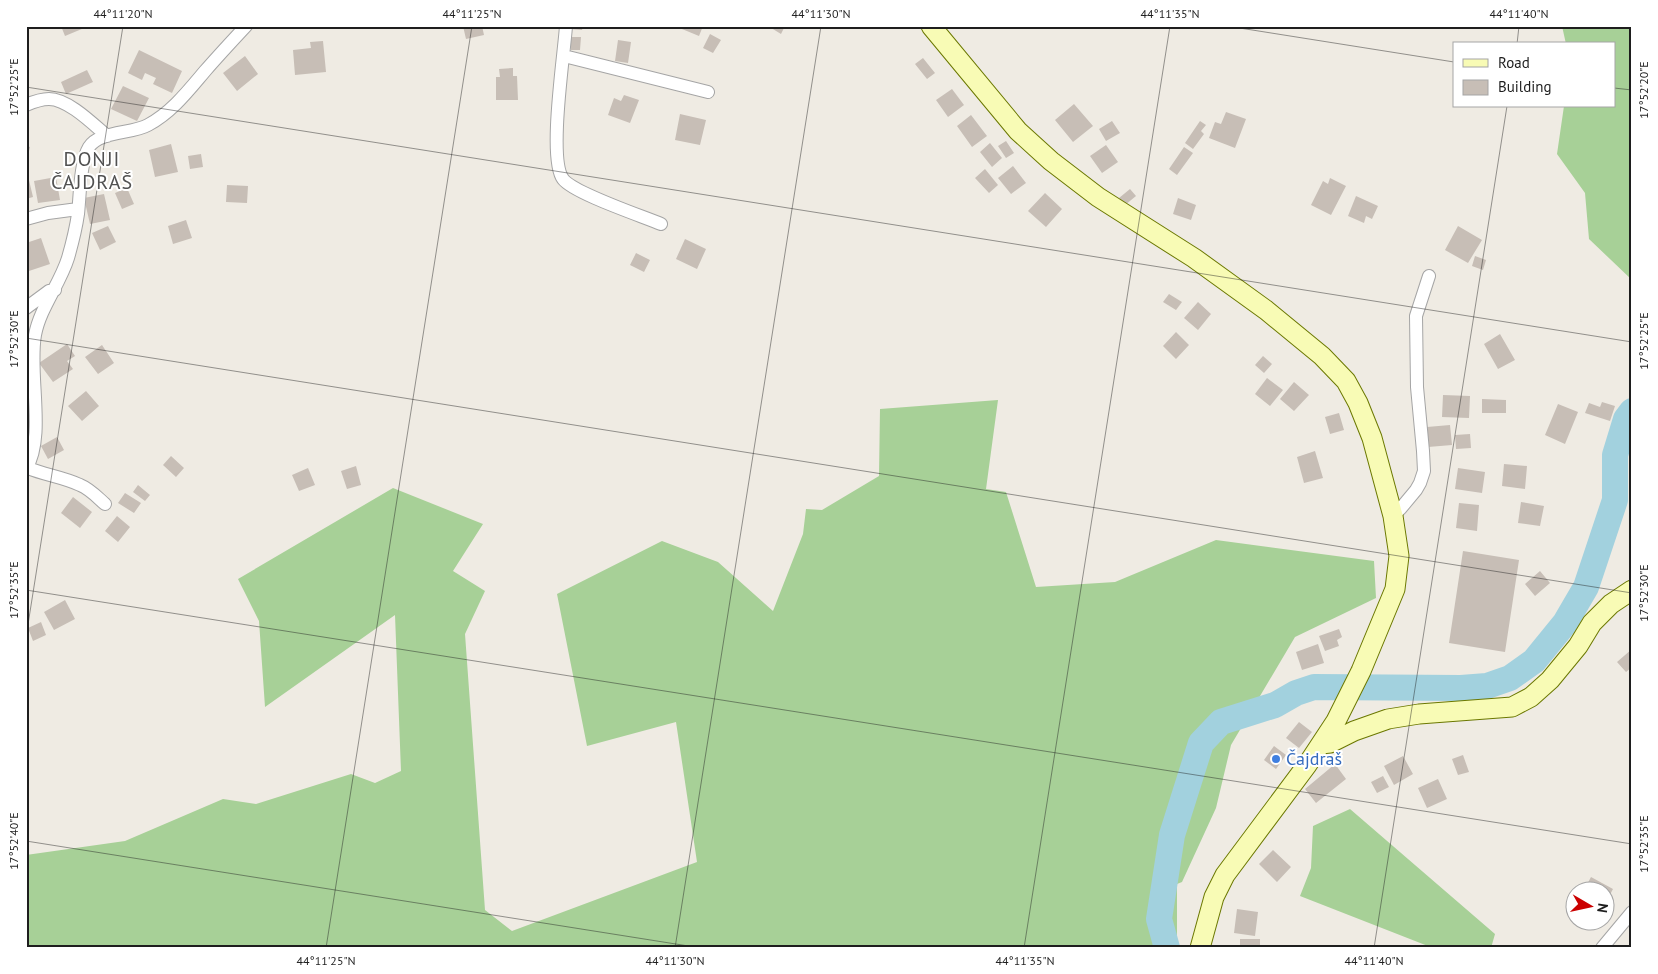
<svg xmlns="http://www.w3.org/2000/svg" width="1658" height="974" font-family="'PT Sans',sans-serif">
	<rect width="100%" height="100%" fill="#efebe3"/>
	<path fill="#a7d097" d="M 1562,26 L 1632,26 L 1632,280 L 1589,239 L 1585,193 L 1557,154 L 1564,106 L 1614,106 L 1614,44 L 1566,44 Z
		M 998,400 L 986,489 L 1006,492 L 1036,587 L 1115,582 L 1216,540 L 1374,561 L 1376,598 L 1295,637 L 1231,745 L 1216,808 L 1182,882 L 1177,884 L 1177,948 L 26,948 L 26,855 L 125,841 L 223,799 L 256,804 L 351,774 L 375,783 L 401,771 L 395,615 L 265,707 L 259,621 L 238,579 L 393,488 L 483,524 L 453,571 L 485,591 L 465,634 L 485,910 L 512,931 L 697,862 L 676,722 L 587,746 L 557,594 L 662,541 L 718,562 L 773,611 L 803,534 L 806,509 L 822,510 L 879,476 L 880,409 Z
		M 1350,809 L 1495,934 L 1491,948 L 1433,948 L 1300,896 L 1311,868 L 1313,826 Z"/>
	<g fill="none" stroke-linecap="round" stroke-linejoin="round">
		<path stroke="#a2d1de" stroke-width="26" d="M 1167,948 L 1159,919 L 1172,835 L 1201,743 L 1221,722 L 1275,705 L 1296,693 L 1314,687 L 1461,688 L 1487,686 L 1510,678 L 1534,661 L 1565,623 L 1586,587 L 1615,500 L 1615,455 L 1626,419 L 1632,411"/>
	</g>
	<path fill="#c7beb6" d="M 61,26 L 89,26 L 65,36 Z
		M 463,26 L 482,26 L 484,35 L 466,39 Z
		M 571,26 L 583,26 L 582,30 L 570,29 Z
		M 683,26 L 703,26 L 699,36 L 682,29 Z
		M 768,26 L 785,26 L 781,34 Z
		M 710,34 L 721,40 L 713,53 L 703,48 Z
		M 571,37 L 581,37 L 580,50 L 571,50 Z
		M 618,40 L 631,42 L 628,63 L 615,61 Z
		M 323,41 L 326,72 L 295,75 L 293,50 L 311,48 L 310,42 Z
		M 139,50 L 182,71 L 172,93 L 153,84 L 156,78 L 145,73 L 142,80 L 128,73 Z
		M 245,56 L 258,74 L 237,91 L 223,73 Z
		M 923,58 L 935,73 L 927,79 L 915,64 Z
		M 513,68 L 513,76 L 517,76 L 518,100 L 496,100 L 496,77 L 500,77 L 499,69 Z
		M 87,70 L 93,82 L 66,94 L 61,82 Z
		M 123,86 L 149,98 L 137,121 L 111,109 Z
		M 952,89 L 964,105 L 948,117 L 936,100 Z
		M 624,95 L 639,100 L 630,123 L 608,115 L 614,98 L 621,101 Z
		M 1074,104 L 1093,126 L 1073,142 L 1055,120 Z
		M 1226,112 L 1246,119 L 1235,148 L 1209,138 L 1215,122 L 1221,124 Z
		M 680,114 L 706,120 L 700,145 L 675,140 Z
		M 971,115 L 987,136 L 972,147 L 957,126 Z
		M 1112,121 L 1120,133 L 1106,141 L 1099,129 Z
		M 1200,121 L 1206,125 L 1201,131 L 1204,134 L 1193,149 L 1185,143 Z
		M 1006,141 L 1014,153 L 1006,158 L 998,146 Z
		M 990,143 L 1002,158 L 992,167 L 980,152 Z
		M 171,144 L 178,172 L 155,177 L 149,150 Z
		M 1106,145 L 1118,162 L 1102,173 L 1090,156 Z
		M 26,146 L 30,147 L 27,159 L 26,159 Z
		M 1184,147 L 1193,153 L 1177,175 L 1169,169 Z
		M 201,154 L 203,167 L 190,169 L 188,156 Z
		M 1013,166 L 1026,183 L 1011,194 L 998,178 Z
		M 985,169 L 998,185 L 989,193 L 975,178 Z
		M 26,176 L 28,176 L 33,197 L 26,199 Z
		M 56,177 L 60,200 L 38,203 L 34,181 Z
		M 1330,178 L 1346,186 L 1331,215 L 1311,205 L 1323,181 L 1328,184 Z
		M 227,185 L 248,186 L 247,203 L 226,202 Z
		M 127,188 L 134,204 L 122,209 L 115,193 Z
		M 1130,189 L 1136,196 L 1125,205 L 1119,198 Z
		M 1045,193 L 1062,209 L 1046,227 L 1028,211 Z
		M 104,194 L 110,220 L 90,224 L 84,198 Z
		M 1356,196 L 1378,206 L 1372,219 L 1366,216 L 1364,223 L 1348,216 Z
		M 1178,198 L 1196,205 L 1191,220 L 1173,214 Z
		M 186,220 L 192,238 L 173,244 L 168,226 Z
		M 108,226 L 116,242 L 100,250 L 92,233 Z
		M 1458,226 L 1482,240 L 1468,263 L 1445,250 Z
		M 41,238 L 50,264 L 26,272 L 26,243 Z
		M 685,239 L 706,249 L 697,269 L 676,259 Z
		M 636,253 L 650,260 L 644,272 L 630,265 Z
		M 1475,256 L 1486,260 L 1483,270 L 1472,266 Z
		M 1169,294 L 1182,302 L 1176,310 L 1163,302 Z
		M 1198,302 L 1211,314 L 1198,330 L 1184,318 Z
		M 1176,332 L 1189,345 L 1176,359 L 1163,346 Z
		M 1500,334 L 1515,360 L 1498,369 L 1484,344 Z
		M 67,344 L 75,356 L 67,361 L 73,369 L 53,382 L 39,363 Z
		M 102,345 L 114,363 L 98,374 L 85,357 Z
		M 1263,356 L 1272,364 L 1264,373 L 1255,365 Z
		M 1267,378 L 1283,390 L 1270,406 L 1255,394 Z
		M 1294,382 L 1309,395 L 1294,411 L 1280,399 Z
		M 86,391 L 99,406 L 82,421 L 68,406 Z
		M 1443,395 L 1470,396 L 1469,418 L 1442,417 Z
		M 1482,399 L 1506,400 L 1506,413 L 1482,413 Z
		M 1602,402 L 1615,406 L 1610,421 L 1585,413 L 1589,403 L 1600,407 Z
		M 1558,404 L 1578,412 L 1565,444 L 1545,435 Z
		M 1339,413 L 1344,430 L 1330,434 L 1325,417 Z
		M 1450,425 L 1452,445 L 1428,447 L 1427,427 Z
		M 1470,434 L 1471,448 L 1456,449 L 1455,435 Z
		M 57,437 L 64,450 L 48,459 L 41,446 Z
		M 1315,451 L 1323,478 L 1304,483 L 1297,457 Z
		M 171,456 L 184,468 L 176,477 L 163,465 Z
		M 1504,464 L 1527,466 L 1525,489 L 1502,486 Z
		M 356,466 L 361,485 L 347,489 L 341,471 Z
		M 308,468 L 315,485 L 299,491 L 292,475 Z
		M 1458,468 L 1485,472 L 1482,493 L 1455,489 Z
		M 138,485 L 150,495 L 145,501 L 133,492 Z
		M 125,493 L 141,503 L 134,513 L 118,503 Z
		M 73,497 L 92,512 L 80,528 L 61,513 Z
		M 1521,502 L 1544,506 L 1540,526 L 1518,523 Z
		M 1459,503 L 1479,505 L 1477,531 L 1456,528 Z
		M 117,516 L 130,527 L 118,542 L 105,531 Z
		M 1463,551 L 1519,560 L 1505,652 L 1449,643 Z
		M 1540,571 L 1550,583 L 1535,596 L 1525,584 Z
		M 65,600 L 75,619 L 54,630 L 44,612 Z
		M 41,622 L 46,635 L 33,641 L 28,628 Z
		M 1339,629 L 1342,637 L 1337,640 L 1339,646 L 1325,651 L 1319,636 Z
		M 1318,644 L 1324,663 L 1302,670 L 1296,652 Z
		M 1632,649 L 1632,667 L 1626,672 L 1617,662 Z
		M 1299,722 L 1312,732 L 1299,748 L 1286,738 Z
		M 1274,746 L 1286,755 L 1276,769 L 1264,760 Z
		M 1463,755 L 1469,772 L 1458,775 L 1452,759 Z
		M 1403,756 L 1413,774 L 1394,785 L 1384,766 Z
		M 1335,764 L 1346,779 L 1316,803 L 1305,789 Z
		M 1383,776 L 1389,787 L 1377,793 L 1371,782 Z
		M 1438,779 L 1447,799 L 1427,808 L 1418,788 Z
		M 1273,850 L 1291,867 L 1277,882 L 1259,864 Z
		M 1591,877 L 1613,889 L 1606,902 L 1606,892 L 1583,892 Z
		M 1237,909 L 1258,912 L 1255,936 L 1234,933 Z
		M 1240,939 L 1260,939 L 1260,948 L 1240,948 Z"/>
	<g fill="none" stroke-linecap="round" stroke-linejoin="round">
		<defs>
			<path id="street" d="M 566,26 C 564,56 548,159 563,179 C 573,193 642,216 661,224
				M 564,56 L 708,92
				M 26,105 C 33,102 42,99 49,99 C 68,99 93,124 107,136
				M 26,219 L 48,213 L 78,209
				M 26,308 L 49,291 L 55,290
				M 28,468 C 45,475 63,477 80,485 C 90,489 97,497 105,504
				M 26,469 C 46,436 28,374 35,335 C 40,308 60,284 68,258 C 72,244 76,228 78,214 C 80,196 80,162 89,147 C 99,131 132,134 148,125 C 172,112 188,91 205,71 C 219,55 232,41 246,26
				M 1393,516 L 1401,508 L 1416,490 L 1420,483 L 1424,471 L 1423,451 L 1417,387 L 1416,316 L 1429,276
				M 1602,948 L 1632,912"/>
			<path id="secondary" d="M 931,26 L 1018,131 L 1051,161 L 1098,197 L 1194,258 L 1266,310 L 1322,356 L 1346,381 L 1358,403 L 1372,438 L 1393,516 L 1399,556 L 1395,589 L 1361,671 L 1336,721 L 1307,765 L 1225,875 L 1214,897 L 1200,948
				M 1321,744 L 1330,743 L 1354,731 L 1388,719 L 1419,714 L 1512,707 L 1531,697 L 1550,680 L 1578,646 L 1592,623 L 1611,604 L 1632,590"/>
		</defs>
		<use href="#street" stroke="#a5a5a5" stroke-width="14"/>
		<use href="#secondary" stroke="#6b7801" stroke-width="21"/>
		<use href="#street" stroke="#fff" stroke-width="12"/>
		<use href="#secondary" stroke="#f8fbb5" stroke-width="19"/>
	</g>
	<path fill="none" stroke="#1e1e1e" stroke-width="1" stroke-opacity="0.45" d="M 1227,26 L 1454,62M 1517,44 L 1519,26M 26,87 L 1632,342M 1614,88 L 1632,90M 26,338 L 1632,593M 26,590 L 1632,844M 26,637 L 123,26M 26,841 L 701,948M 326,948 L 472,26M 675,948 L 821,26M 1024,948 L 1170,26M 1374,948 L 1507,106"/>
	<circle fill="#3f7fe0" stroke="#fff" stroke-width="2" cx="1276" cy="759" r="5"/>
	<g text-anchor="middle" stroke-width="4" stroke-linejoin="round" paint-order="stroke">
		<g font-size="18" fill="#366cbe" stroke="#fff" text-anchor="start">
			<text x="1286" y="765">Čajdraš</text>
		</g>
		<g font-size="20" letter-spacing="1" fill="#515151" stroke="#fff">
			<text x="92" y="166">DONJI<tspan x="92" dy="23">ČAJDRAŠ</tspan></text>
		</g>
	</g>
	<rect width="1658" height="974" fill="none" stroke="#ffffff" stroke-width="55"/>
	<rect x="1453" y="42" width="162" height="65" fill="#ffffff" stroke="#a5a5a5"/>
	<rect x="1463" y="59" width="25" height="8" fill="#f8fbb5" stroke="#a5a5a5"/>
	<text x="1498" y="68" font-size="15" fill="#1e1e1e">Road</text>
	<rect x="1463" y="80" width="25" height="15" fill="#c7beb6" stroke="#a5a5a5"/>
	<text x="1498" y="92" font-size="15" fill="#1e1e1e">Building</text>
	<g transform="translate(1590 906) rotate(99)"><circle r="24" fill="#ffffff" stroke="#a5a5a5"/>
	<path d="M0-4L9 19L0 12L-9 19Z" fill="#cb0000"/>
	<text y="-8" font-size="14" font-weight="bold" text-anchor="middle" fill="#1e1e1e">N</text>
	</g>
	<rect x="28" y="28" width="1602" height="918" fill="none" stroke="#1e1e1e" stroke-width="2"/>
	<g font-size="12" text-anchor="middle" fill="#1e1e1e">
		<text x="123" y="18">44°11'20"N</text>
		<text x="472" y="18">44°11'25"N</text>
		<text x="821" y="18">44°11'30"N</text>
		<text x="1170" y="18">44°11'35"N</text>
		<text x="1519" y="18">44°11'40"N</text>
		<text transform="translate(14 87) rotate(-90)" y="4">17°52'25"E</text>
		<text transform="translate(1644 90) rotate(-90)" y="4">17°52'20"E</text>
		<text transform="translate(14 339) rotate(-90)" y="4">17°52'30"E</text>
		<text transform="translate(1644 341) rotate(-90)" y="4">17°52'25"E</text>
		<text transform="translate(14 590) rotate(-90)" y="4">17°52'35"E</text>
		<text transform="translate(1644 593) rotate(-90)" y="4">17°52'30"E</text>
		<text transform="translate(14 841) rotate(-90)" y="4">17°52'40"E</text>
		<text transform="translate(1644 844) rotate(-90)" y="4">17°52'35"E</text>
		<text x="326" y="965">44°11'25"N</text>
		<text x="675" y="965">44°11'30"N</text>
		<text x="1025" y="965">44°11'35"N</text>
		<text x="1374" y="965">44°11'40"N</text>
	</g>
</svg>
